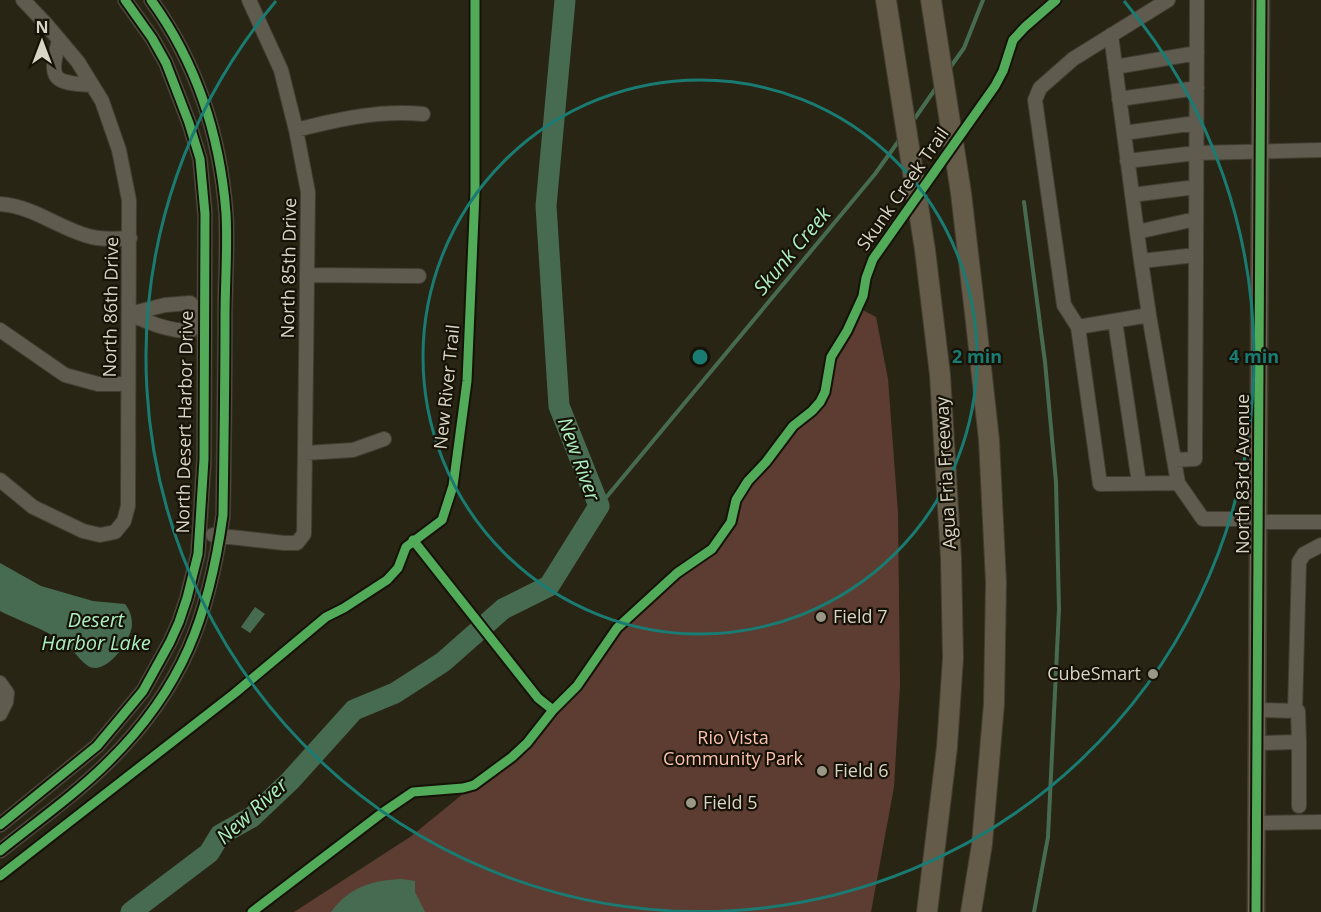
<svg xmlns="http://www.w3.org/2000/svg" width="1321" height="912" font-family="'Open Sans',sans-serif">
	<rect width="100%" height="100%" fill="#292514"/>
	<path fill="#5d3c31" d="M 857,307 L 876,317 L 888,379 L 898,513 L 900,686 L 894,787 L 871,912 L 294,912 L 410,837 L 474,785 L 512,757 L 527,743 L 553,710 L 577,686 L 617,628 L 677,573 L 712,548 L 731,522 L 736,500 L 748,481 L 766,462 L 793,426 L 812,411 L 820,402 L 825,392 L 831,357 L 847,331 Z"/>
	<path fill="#476b51" d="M 0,563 L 41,586 L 93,601 L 125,604 C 130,610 132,617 132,625 C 131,640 111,668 95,668 C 85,668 77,654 70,648 C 50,630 23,623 0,611 Z
		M 255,607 L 265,614 L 250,633 L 241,627 Z
		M 402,879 L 415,881 L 415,892 L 425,912 L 331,912 C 349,887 373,880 402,879 Z"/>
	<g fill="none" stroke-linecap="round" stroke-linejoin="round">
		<path stroke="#476b51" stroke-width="4" d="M 949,69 L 964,48 L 983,0
			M 913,121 L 938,85
			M 1024,202 L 1045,362 L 1056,482 L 1059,609 L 1048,837 L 1034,912
			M 599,506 L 875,174 L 900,139"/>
		<path stroke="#476b51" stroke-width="21" d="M 131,912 L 209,853 L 220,835 L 252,817 L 290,781 L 354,710 L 395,693 L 443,662 L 503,609 L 549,586 L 599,506 L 559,406 L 546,206 L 565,0"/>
		<defs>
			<path id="minor" d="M 1111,35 L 1137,232 L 1196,219
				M 59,40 C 49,79 51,83 92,85
				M 1115,67 L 1197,53
				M 1119,99 L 1197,88
				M 296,130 C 339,119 380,110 423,114
				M 1124,133 L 1196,123
				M 1127,161 L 1196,153 L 1321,150
				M 1132,195 L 1196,187
				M 0,204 C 32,206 57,227 88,236 C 101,240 116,239 130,238
				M 1137,232 L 1141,261
				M 1196,255 L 1197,0
				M 307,275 L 419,276
				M 129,314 C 148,322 168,331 190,331 L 204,317
				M 129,314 L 165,305 L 190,303 L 204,317
				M 1149,315 L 1141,261 L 1196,255 L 1195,459 L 1174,460
				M 1115,321 L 1139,483
				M 1078,327 L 1064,305 L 1035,100 L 1040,88 L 1073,59 L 1168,0
				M 0,330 L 65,375 L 98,384 L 128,384
				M 306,453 L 353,450 L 384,439
				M 0,480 L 33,507 L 83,531 L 100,535 L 115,532 L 124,521 L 128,506 L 129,200 L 119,150 L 102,101 L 78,62 L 46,24 L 23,0
				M 1178,483 L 1100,484 L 1078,327 L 1149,315 L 1178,483 L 1203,519 L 1259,519
				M 1259,522 L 1321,522
				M 213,535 L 284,543 L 297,543 L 304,534 L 308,192 L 296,130 L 281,70 L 249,0
				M 0,683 L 7,693 L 6,702 L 0,714
				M 1257,710 L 1298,711 L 1299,742
				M 1295,711 L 1299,562 L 1304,554 L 1321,545
				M 1257,743 L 1299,742 L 1299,806
				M 1256,823 L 1321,822
				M 0,825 L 97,746 L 143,691 L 170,642 L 179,622 L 187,598 L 198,554 L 204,459 L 205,214 L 200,159 L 189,123 L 166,63 L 152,38 L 125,0
				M 0,851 C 36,822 76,794 109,761 C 183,688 209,616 223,515 C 224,449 225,384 225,318 C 225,283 228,247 226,213 C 220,136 196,62 151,0"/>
			<path id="major" d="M 1256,912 L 1261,0"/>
			<path id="highway" d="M 886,0 L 925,250 L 940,375 L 951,558 L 953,658 L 947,747 L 927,912
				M 931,0 L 961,193 L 976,322 L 989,440 L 996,582 L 994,704 L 982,844 L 971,912"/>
		</defs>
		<use href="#minor" stroke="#423e32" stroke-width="16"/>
		<use href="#major" stroke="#423e32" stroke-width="19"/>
		<use href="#highway" stroke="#423e32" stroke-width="22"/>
		<use href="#minor" stroke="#5f5b4f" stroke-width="14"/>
		<use href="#major" stroke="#696150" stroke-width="16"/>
		<use href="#highway" stroke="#645b49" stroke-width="20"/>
		<defs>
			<path id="cycleway" d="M 413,540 L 538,698 L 553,710
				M 0,825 L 97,746 L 143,691 L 170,642 L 179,622 L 187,598 L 198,554 L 204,459 L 205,214 L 200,159 L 189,123 L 166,63 L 152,38 L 125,0
				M 0,851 C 36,822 76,794 109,761 C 183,688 209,616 223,515 C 224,449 225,384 225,318 C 225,283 228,247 226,213 C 220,136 196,62 151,0
				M 0,876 L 235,693 L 326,617 L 344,608 L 387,580 L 398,568 L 406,547 L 442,520 L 453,486 L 467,381 L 475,192 L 475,0
				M 252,912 L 382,813 L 413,792 L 463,788 L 474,785 L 512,757 L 527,743 L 553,710 L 577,686 L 617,628 L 677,573 L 712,549 L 731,522 L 736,500 L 748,481 L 766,462 L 793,426 L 812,411 L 820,402 L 825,392 L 831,357 L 847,331 L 863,296 L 866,278 L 873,259 L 995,86 L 1003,71 L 1013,40 L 1025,27 L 1056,0
				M 1256,912 L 1261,0"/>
		</defs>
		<use href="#cycleway" stroke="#161207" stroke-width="13"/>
		<use href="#cycleway" stroke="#51ab58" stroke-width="9"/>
	</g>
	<g fill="none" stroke="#197b72" stroke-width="3">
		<circle cx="700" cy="357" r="277"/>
		<path d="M1124 1A554 554 0 1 1 276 1"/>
	</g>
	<g fill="#9b9786" stroke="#161207" stroke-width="2">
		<circle cx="821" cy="617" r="6"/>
		<circle cx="1153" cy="674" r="6"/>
		<circle cx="822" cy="771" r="6"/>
		<circle cx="691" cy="803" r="6"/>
	</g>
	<g text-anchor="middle" stroke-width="4.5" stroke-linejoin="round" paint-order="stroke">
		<g font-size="18" fill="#d9d5c4" stroke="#161207">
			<text transform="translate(903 189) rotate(-55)" y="6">Skunk Creek Trail</text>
			<text transform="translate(289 268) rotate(-89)" y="6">North 85th Drive</text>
			<text transform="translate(111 307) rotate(-89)" y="6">North 86th Drive</text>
			<text transform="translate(447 387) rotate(-84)" y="6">New River Trail</text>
			<text transform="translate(185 422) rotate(-89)" y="6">North Desert Harbor Drive</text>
			<text transform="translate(946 473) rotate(-93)" y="6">Agua Fria Freeway</text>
			<text transform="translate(1243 474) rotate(-90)" y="6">North 83rd Avenue</text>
		</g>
		<g font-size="18" fill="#d9d5c4" stroke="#161207" text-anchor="start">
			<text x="833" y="623">Field 7</text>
			<text x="1141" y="680" text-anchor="end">CubeSmart</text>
			<text x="834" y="777">Field 6</text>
			<text x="703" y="809">Field 5</text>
		</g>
		<g font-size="18" fill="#fdc1af" stroke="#161207">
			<text x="733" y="744">Rio Vista<tspan x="733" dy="21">Community Park</tspan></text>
		</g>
		<g font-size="20" font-style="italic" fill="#abeebf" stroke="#161207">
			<text transform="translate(792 251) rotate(-50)" y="7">Skunk Creek</text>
			<text transform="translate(579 459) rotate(70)" y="7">New River</text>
			<text x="96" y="627">Desert<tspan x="96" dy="23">Harbor Lake</tspan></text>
			<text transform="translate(252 811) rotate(-42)" y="7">New River</text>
		</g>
	</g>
	<circle cx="700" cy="357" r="9" fill="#197b72" stroke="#161207" stroke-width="3"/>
	<g font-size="18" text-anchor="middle" font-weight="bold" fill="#197b72" stroke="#161207" stroke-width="4.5" stroke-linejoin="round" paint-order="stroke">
		<text x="977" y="363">2 min</text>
		<text x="1254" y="363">4 min</text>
	</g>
	<g transform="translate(42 42)" stroke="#161207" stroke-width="4.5" paint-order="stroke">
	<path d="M0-4.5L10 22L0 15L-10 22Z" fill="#d9d5c4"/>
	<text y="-9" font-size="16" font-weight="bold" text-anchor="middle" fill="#d9d5c4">N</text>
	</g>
</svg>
